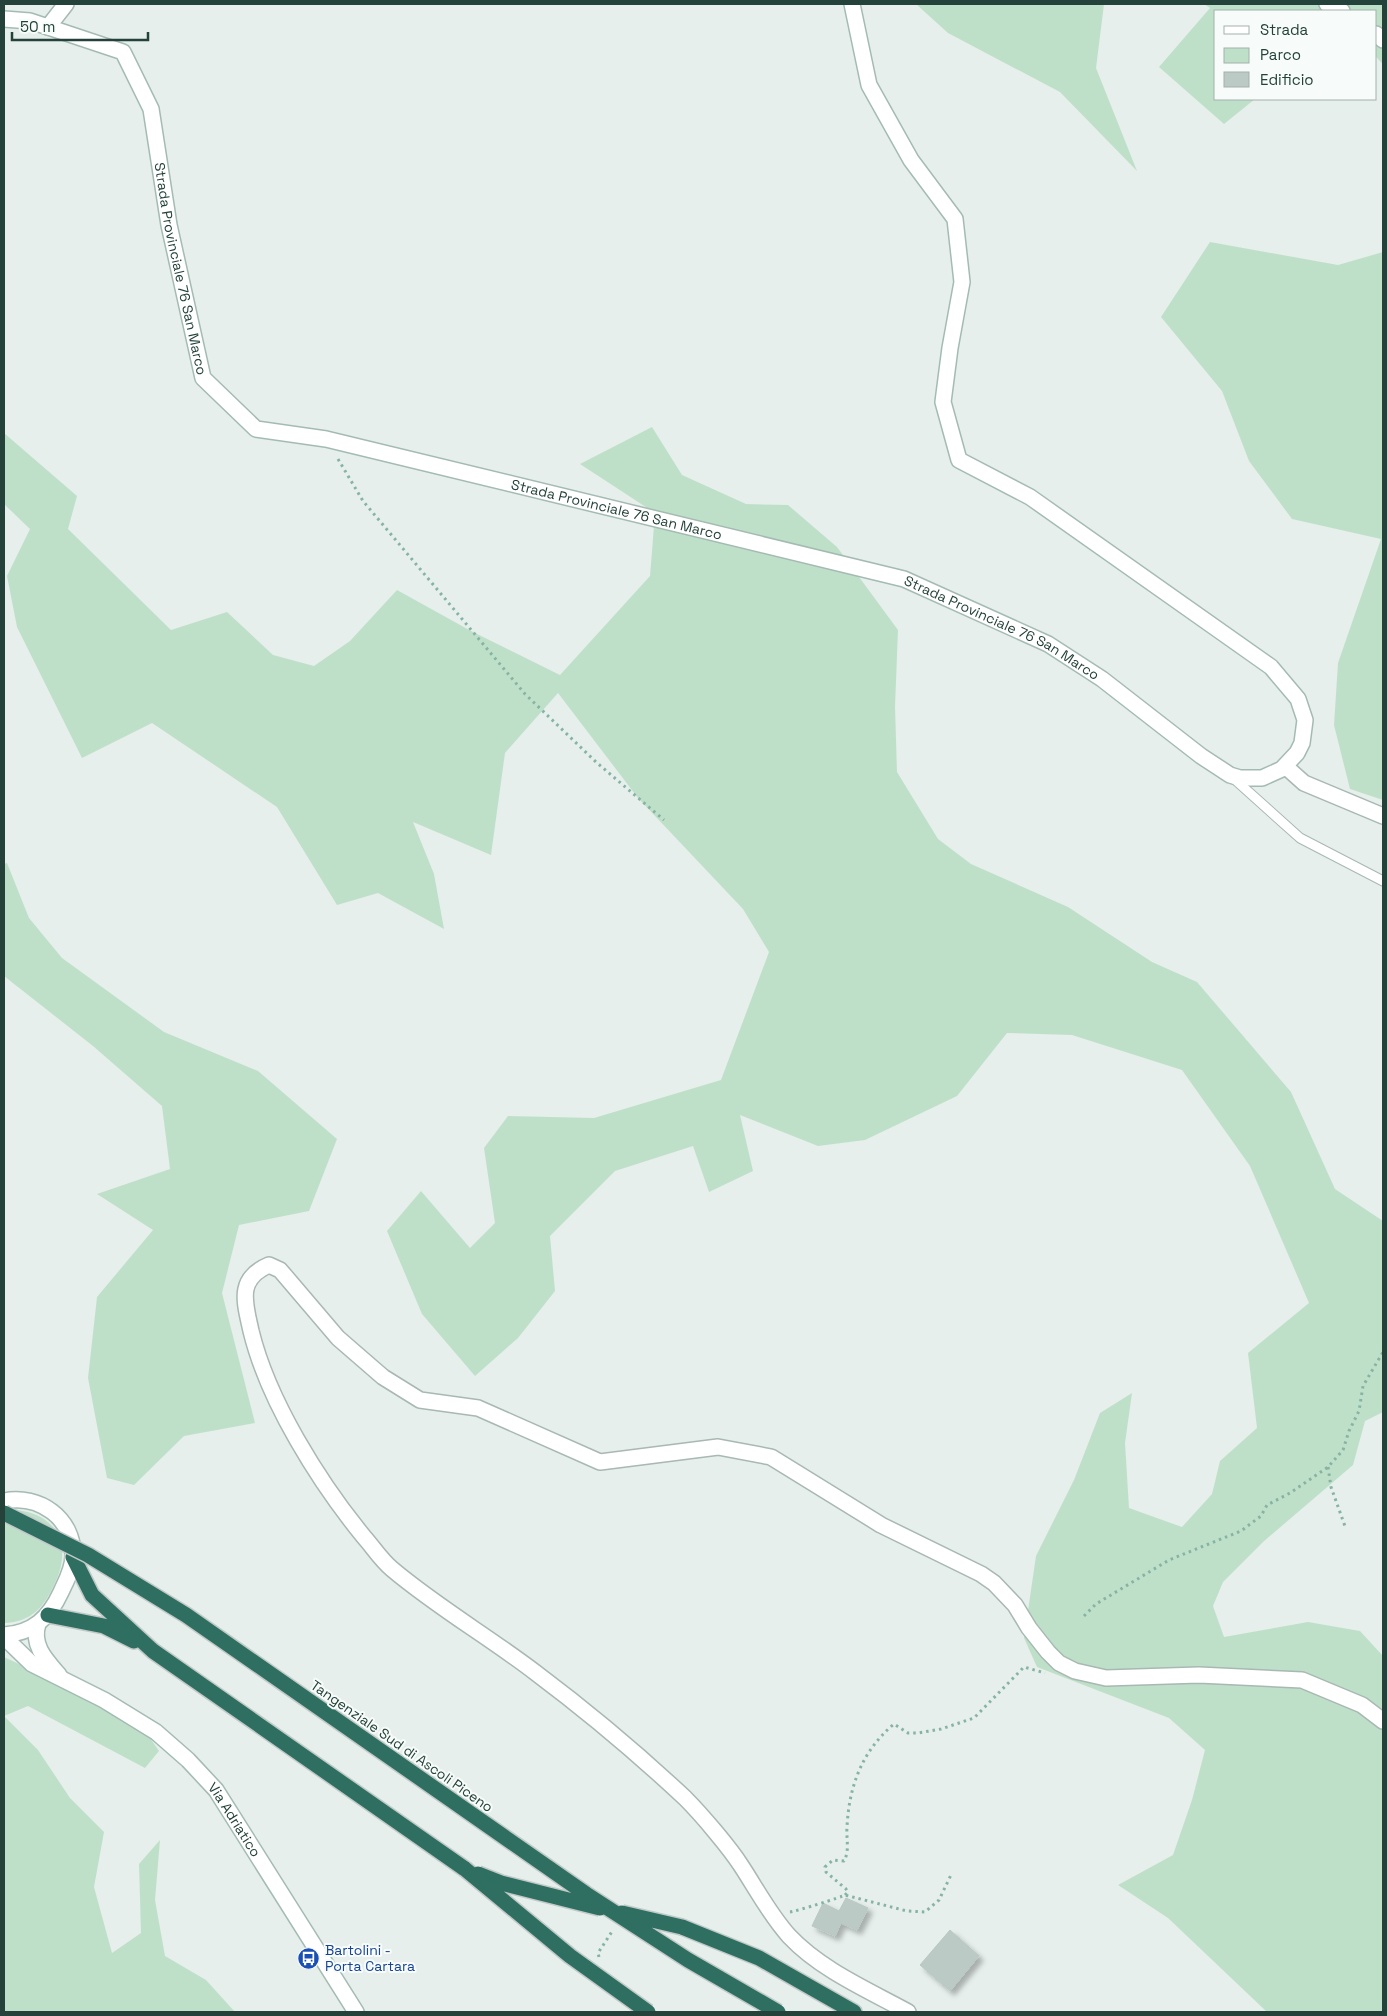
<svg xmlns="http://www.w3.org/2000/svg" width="1387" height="2016" font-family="'Space Grotesk',sans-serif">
	<defs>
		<filter id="shadow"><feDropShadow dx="4.5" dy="4.5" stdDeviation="2.5" flood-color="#0004"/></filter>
	</defs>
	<rect width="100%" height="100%" fill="#e6efeb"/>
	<path fill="#bfe0c8" d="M 916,4 L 1104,4 L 1096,68 L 1137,171 L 1060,92 L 948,33 Z
		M 1204,4 L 1383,4 L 1383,64 L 1376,57 L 1376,11 L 1216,11 L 1216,99 L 1255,99 L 1224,124 L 1159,67 L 1210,8 Z
		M 1210,242 L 1338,265 L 1383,252 L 1383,800 L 1350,789 L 1334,725 L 1338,663 L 1381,539 L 1292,519 L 1249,461 L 1222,391 L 1161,317 Z
		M 652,427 L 682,475 L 746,504 L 788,505 L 837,547 L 898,630 L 895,707 L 897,772 L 938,839 L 971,864 L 1068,907 L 1152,962 L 1197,982 L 1291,1092 L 1335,1189 L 1383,1221 L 1383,1412 L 1365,1421 L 1353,1465 L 1263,1542 L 1223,1582 L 1213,1606 L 1224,1637 L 1308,1622 L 1360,1631 L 1383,1656 L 1383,2012 L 1267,2012 L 1168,1918 L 1118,1885 L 1173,1855 L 1192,1800 L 1205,1750 L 1169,1718 L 1037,1667 L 1024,1638 L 1036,1556 L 1074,1480 L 1100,1413 L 1132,1393 L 1125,1443 L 1129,1508 L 1182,1527 L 1212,1494 L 1220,1461 L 1257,1428 L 1248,1353 L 1309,1303 L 1250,1166 L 1182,1070 L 1072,1035 L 1007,1033 L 957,1096 L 865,1140 L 818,1146 L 740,1115 L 753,1171 L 709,1192 L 693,1146 L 615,1171 L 550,1236 L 555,1291 L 518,1338 L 475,1376 L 422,1314 L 387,1231 L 421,1191 L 470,1248 L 495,1223 L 484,1148 L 508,1116 L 594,1118 L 721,1080 L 769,952 L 743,909 L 638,798 L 558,693 L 505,753 L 491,855 L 413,822 L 434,874 L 444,929 L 378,893 L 337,905 L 277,807 L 152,723 L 82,758 L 17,627 L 7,576 L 30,529 L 4,504 L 4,433 L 77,496 L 68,529 L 171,630 L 227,612 L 273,655 L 314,666 L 350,641 L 397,590 L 471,631 L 560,675 L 650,576 L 655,513 L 580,464 Z
		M 7,863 L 29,918 L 62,958 L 164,1032 L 258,1071 L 337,1139 L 309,1211 L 239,1225 L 222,1293 L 255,1423 L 184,1436 L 134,1485 L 107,1478 L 88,1378 L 97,1297 L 153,1230 L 97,1194 L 170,1169 L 162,1106 L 93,1046 L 4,976 L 4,864 Z
		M 17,1510 C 59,1515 72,1547 55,1583 C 44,1607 32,1622 4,1623 L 4,1512 Z
		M 4,1657 L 137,1719 L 159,1751 L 145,1768 L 28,1706 L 4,1716 L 38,1750 L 70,1798 L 104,1832 L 94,1887 L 112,1953 L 141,1933 L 139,1864 L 160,1840 L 155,1900 L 165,1956 L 206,1980 L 235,2012 L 4,2012 Z"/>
	<path fill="#bbcac4" stroke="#b8c9c2" filter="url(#shadow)" d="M 846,1898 L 868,1908 L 857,1930 L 841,1923 L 835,1936 L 812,1926 L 823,1903 L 839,1911 Z
		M 950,1930 L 979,1956 L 950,1991 L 920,1965 Z"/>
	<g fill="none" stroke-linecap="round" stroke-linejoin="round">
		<defs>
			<path id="lane" d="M 1232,777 L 1300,838 L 1383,881"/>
			<path id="street" d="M 48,27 L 66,4
				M 1285,766 L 1304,783 L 1383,816
				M 908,2012 C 868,1990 821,1970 789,1936 C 770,1915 757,1890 742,1867 C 730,1848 701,1814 685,1798 C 638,1754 588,1712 536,1673 C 489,1637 437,1607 392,1569 C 381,1560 373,1547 364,1537 C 319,1482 268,1401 251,1331 C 245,1303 236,1279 269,1265 L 280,1270 L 338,1338 L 383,1377 L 420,1400 L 478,1408 L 600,1462 L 718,1447 L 771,1457 L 881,1525 L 981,1574 L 994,1583 L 1015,1605 L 1029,1628 L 1048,1652 L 1059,1663 L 1075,1671 L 1106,1678 L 1199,1675 L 1302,1680 L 1362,1705 L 1383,1721"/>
			<g id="secondary">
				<path d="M 1327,4 L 1342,11"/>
				<path id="s1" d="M 4,19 L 30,21 L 123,52 L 151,109 L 169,225 L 203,378 L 256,429 L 326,439 L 904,579 L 1048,644 L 1102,679 L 1201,756 L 1230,775 L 1240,778 L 1262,778 L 1282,769 L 1297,753 L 1302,743 L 1305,720 L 1298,699 L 1271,667 L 1030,497 L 959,460 L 943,402 L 950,348 L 962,282 L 955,219 L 911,160 L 869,85 L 852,4"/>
				<path d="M 1376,34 L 1383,40"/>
				<path d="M 4,1501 C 39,1494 74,1518 73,1556 C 73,1569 66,1581 61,1592 C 49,1618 33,1633 4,1635"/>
				<path d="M 38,1624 C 31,1645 46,1660 59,1675"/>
				<path id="s2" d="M 4,1637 L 32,1664 L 104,1700 L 156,1732 L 188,1760 L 216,1790 L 356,2012"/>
			</g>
			<path id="highway" d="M 73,1557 L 92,1595 L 153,1651 L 465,1869
				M 48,1615 L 104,1626 L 134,1641
				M 682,1927 L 759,1958 L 854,2012"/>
		</defs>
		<use href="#lane" stroke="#a8b8b2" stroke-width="11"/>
		<use href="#street" stroke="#a8b8b2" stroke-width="18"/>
		<use href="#secondary" stroke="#a4bbb3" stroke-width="18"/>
		<use href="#highway" stroke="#c2cac8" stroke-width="18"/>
		<path stroke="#86b3a5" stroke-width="3" stroke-dasharray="2.5 4" stroke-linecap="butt" d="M 338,459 L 363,501 L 525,694 L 596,762 L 664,820
			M 1328,1467 L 1331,1487 L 1346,1529
			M 1084,1616 L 1096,1604 L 1169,1560 L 1241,1531 L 1261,1516 L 1267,1505 L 1290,1493 L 1328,1467 L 1343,1450 L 1349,1431 L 1359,1411 L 1363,1386 L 1383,1352
			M 845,1895 L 848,1892 L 846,1889 L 826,1872 L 825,1867 L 833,1860 L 844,1861 C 850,1850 846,1839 847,1827 C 849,1786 862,1751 894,1724 L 908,1733 L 918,1733 L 941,1729 L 974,1718 L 1024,1667 L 1045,1673
			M 790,1912 C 797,1911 842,1897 845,1895 L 907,1911 L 925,1912 L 939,1900 L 951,1875
			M 599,1957 L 598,1953 L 613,1930"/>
		<use href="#lane" stroke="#fff" stroke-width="9"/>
		<use href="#street" stroke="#fff" stroke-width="15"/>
		<use href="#secondary" stroke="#fff" stroke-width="15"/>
		<use href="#highway" stroke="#2f6f62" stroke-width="15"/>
		<defs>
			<path id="highway-bridge" d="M 4,1513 L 88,1555 L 186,1615 L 586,1894 L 688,1960 L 778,2012
				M 465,1869 L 570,1956 L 648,2012
				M 478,1874 L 501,1883 L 600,1908
				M 622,1913 L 682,1927"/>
		</defs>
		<use href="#highway-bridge" stroke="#c2cac8" stroke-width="18" stroke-linecap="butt"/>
		<use href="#highway-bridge" stroke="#2f6f62" stroke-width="15"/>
	</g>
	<defs>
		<symbol id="bus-disc" viewBox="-11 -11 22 22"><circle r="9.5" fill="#1a4fb4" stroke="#f7fbf9"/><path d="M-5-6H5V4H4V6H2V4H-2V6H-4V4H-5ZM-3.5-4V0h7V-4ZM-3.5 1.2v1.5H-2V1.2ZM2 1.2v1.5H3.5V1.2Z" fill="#fff"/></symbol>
	</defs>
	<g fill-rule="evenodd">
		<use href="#bus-disc" x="296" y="1946" width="25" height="25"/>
	</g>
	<g text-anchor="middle" stroke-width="4" stroke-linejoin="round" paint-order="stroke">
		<g font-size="14" fill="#24423a" stroke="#f7fbf9">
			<text dy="5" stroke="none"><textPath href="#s1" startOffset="350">Strada Provinciale 76 San Marco</textPath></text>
			<text dy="5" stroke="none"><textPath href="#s1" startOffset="905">Strada Provinciale 76 San Marco</textPath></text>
			<text dy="5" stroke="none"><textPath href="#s1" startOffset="1310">Strada Provinciale 76 San Marco</textPath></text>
			<text transform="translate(402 1746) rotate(35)" y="5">Tangenziale Sud di Ascoli Piceno</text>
			<text dy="5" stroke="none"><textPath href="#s2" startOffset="299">Via Adriatico</textPath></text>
		</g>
		<g font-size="14" fill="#164399" stroke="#f7fbf9" text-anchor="start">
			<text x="325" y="1955">Bartolini -<tspan x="325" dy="16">Porta Cartara</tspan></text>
		</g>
	</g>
	<rect width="1387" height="2016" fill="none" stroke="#24423a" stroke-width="10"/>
	<rect x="1214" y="10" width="162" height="90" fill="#f7fbf9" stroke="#a3b1ad"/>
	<rect x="1224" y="26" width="25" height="8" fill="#ffffff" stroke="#a3b1ad"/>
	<text x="1260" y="35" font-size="15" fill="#24423a">Strada</text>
	<rect x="1224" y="48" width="25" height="15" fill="#bfe0c8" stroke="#a3b1ad"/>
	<text x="1260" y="60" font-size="15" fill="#24423a">Parco</text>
	<rect x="1224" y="72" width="25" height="15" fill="#bbcac4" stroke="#a3b1ad"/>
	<text x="1260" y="85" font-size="15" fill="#24423a">Edificio</text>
	<path d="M12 32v8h136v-8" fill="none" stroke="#24423a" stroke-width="2.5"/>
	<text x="20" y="32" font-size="15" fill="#24423a" stroke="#f7fbf9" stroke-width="4" paint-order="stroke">50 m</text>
</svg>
